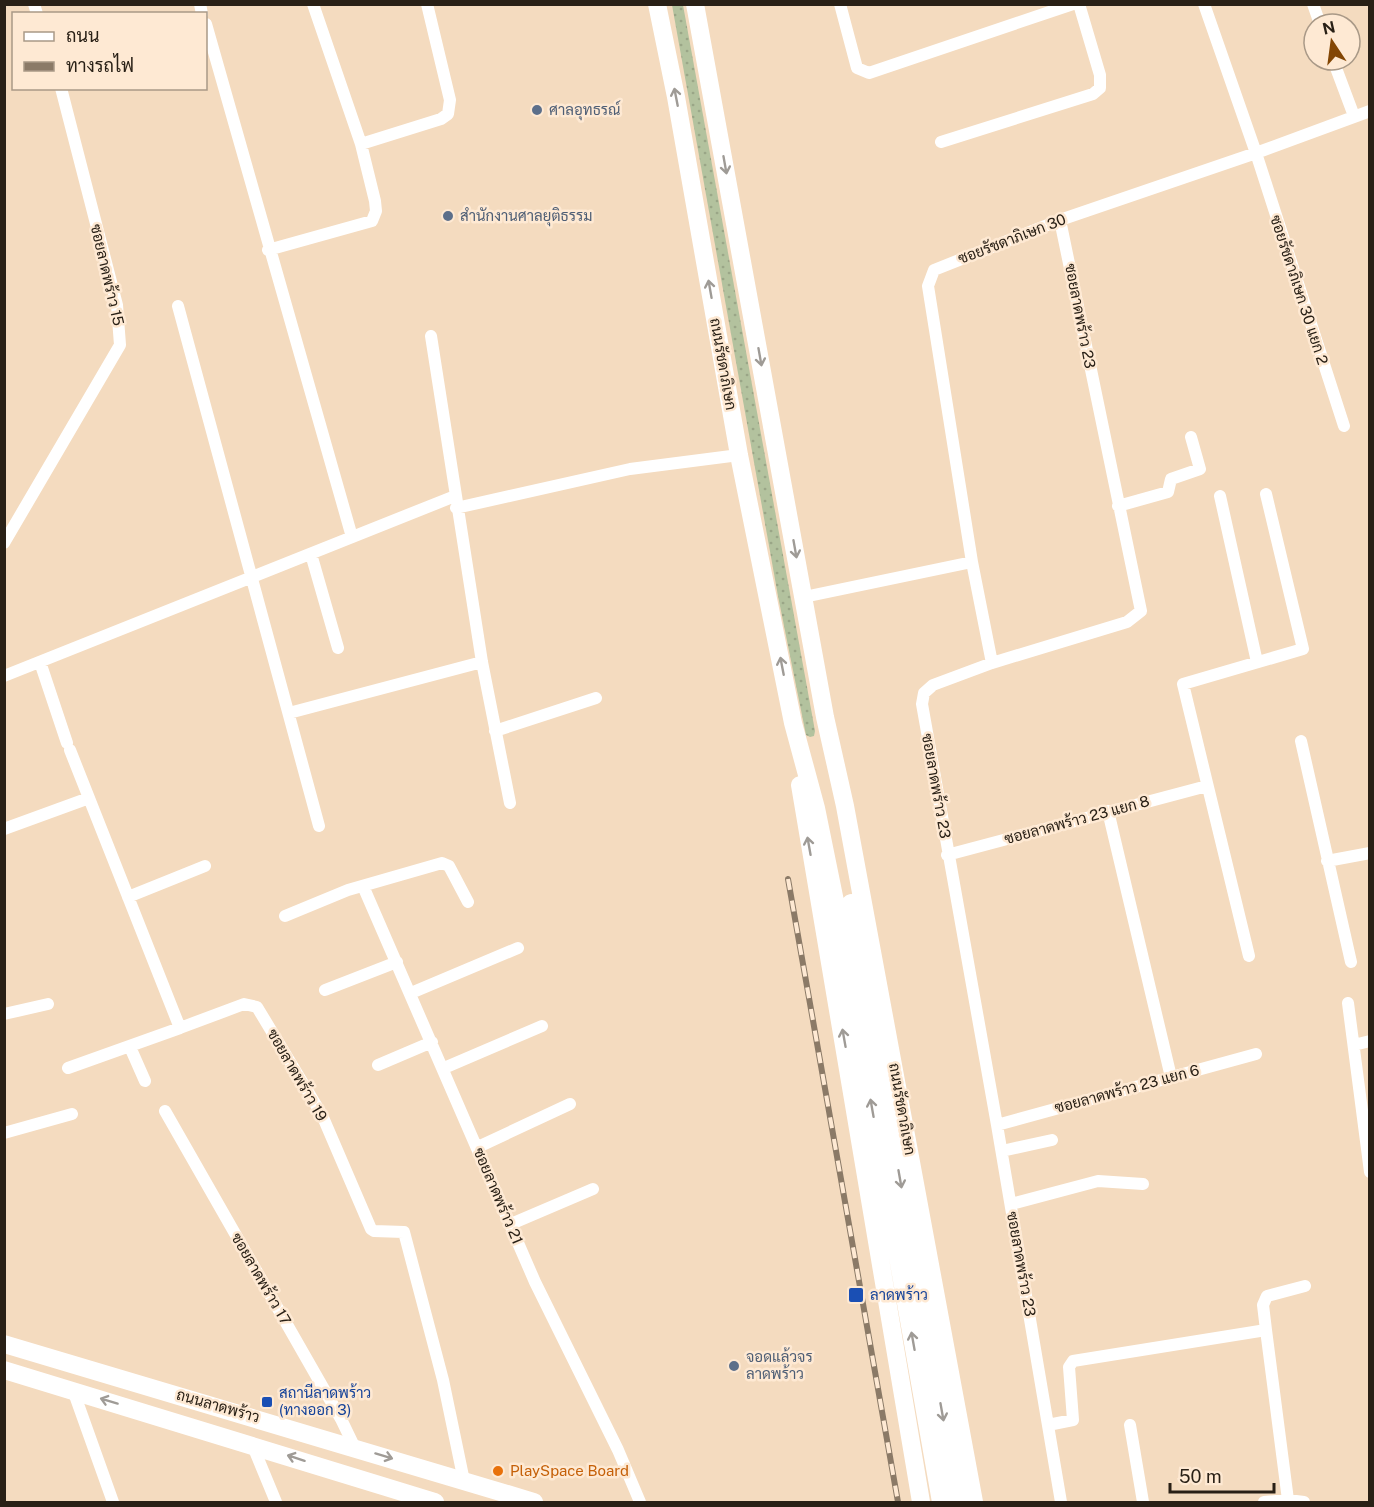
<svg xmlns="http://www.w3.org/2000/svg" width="1374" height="1507" font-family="'Public Sans',Sarabun,sans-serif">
	<defs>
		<pattern id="grass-dots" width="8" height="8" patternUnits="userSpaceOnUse" patternTransform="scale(1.5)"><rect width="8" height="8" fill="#b3c29e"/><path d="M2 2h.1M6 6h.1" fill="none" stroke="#9aa687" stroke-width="1.8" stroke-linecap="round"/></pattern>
	</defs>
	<rect width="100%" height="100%" fill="#f4dbbf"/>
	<path fill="url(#grass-dots)" d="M 672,5 L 683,5 L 815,731 L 814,736 L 810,737 L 806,735 L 778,596 Z"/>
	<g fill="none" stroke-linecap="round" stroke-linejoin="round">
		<path stroke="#fff" stroke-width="12" d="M 34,4 L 37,14
			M 200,4 L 202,14
			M 313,4 L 361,144 L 441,119 L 448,114 L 450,100 L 427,4
			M 840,4 L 857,68 L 869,73 L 1073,4
			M 1204,4 L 1256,153 L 1344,426
			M 1313,4 L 1320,24
			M 206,24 L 352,537
			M 1333,60 L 1354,116
			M 941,142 L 1093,94 L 1100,88 L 1100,75 L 1079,4
			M 1060,220 L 1141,611 L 1127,622 L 992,663 L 933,685 L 924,693 L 922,704 L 997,1125 L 1061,1502
			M 268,250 L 372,221 L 376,211 L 375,201 L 361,144
			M 178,306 L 319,826
			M 431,336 L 482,662 L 510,803
			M 1220,496 L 1257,662
			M 1118,506 L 1168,492 L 1171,479 L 1200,469 L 1191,437
			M 456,508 L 630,469 L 739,455
			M 4,543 L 120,345 L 117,305 L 61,88
			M 311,554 L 338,648
			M 972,562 L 992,663
			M 804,597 L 972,562 L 928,286 L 934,270 L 1060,220 L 1256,153 L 1370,111
			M 40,662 L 67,743
			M 4,676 L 455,496
			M 289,713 L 482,662
			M 495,731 L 596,698
			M 1301,741 L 1351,962
			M 70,750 L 180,1028 L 244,1004 L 257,1007 L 322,1115 L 371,1229 L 374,1231 L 404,1232 L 443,1380 L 464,1481
			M 1108,811 L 1171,1077
			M 4,829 L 89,798
			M 947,855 L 1207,786
			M 1327,861 L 1370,853
			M 363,886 L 535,1282 L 618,1450 L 640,1502
			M 128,897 L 205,866
			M 285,916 L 348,890 L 442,863 L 449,866 L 468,902
			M 1249,956 L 1183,684 L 1303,649 L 1266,494
			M 325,990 L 397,962
			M 411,993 L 518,948
			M 1348,1003 L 1370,1172
			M 4,1014 L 48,1004
			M 1354,1045 L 1370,1041
			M 130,1047 L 145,1081
			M 378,1065 L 432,1042
			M 68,1068 L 180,1028
			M 444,1068 L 542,1026
			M 165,1111 L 341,1419 L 355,1448
			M 997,1125 L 1256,1054
			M 4,1133 L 72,1114
			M 478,1147 L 570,1104
			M 1002,1151 L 1052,1140
			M 1011,1204 L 1098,1181 L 1143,1184
			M 511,1224 L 593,1189
			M 1266,1330 L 1263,1305 L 1267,1296 L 1305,1286
			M 73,1390 L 113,1502
			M 1048,1425 L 1073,1420 L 1069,1367 L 1073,1361 L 1266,1330 L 1288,1500
			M 1130,1425 L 1143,1502
			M 252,1444 L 276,1502
			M 1264,1502 L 1288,1500 L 1304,1502"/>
		<path stroke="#fff" stroke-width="18" d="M 657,4 L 676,97 L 739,455 L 793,723 L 816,808 L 838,916 L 941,1502
			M 695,4 L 825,717 L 845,806 L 974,1502
			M 800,785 L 921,1502
			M 851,903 L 959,1502
			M 4,1344 L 534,1502
			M 4,1370 L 435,1502"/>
		<defs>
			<path id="rail" d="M 788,879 L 898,1502"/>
		</defs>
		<use href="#rail" stroke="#8b7a67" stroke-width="6"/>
		<use href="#rail" stroke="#fee9d3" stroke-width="4" stroke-dasharray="11" stroke-linecap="butt"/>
	</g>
	<defs><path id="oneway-shaft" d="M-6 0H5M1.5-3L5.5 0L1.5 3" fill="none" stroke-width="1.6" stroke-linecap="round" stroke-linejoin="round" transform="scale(1.5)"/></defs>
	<g stroke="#9f9b96">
		<use href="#oneway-shaft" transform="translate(676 97) rotate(-101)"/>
		<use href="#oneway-shaft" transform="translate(725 165) rotate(80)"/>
		<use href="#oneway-shaft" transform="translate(710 289) rotate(-100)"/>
		<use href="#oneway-shaft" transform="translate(760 357) rotate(80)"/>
		<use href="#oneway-shaft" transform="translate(795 549) rotate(80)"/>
		<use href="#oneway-shaft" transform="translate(782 666) rotate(-101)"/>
		<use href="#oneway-shaft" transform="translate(809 846) rotate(-100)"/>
		<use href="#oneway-shaft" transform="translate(844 1038) rotate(-100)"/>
		<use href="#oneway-shaft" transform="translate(872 1108) rotate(-100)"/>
		<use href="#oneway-shaft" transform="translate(900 1179) rotate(80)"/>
		<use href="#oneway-shaft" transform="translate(913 1341) rotate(-100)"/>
		<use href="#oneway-shaft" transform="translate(109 1401) rotate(-163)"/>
		<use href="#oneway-shaft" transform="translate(942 1412) rotate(80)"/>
		<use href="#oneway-shaft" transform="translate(384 1456) rotate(17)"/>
		<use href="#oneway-shaft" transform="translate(296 1458) rotate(-162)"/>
	</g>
	<g fill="#5c6f8a" stroke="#fee9d3" stroke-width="2">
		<circle cx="537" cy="110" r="6"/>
		<circle cx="448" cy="216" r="6"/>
		<circle cx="734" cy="1366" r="6"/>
	</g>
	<g fill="#1a4fb4" stroke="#fee9d3" stroke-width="2">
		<rect x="848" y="1287" width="16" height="16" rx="3"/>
		<rect x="261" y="1396" width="12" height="12" rx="3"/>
	</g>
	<circle fill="#e8710a" stroke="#fee9d3" stroke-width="2" cx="498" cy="1471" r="6"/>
	<g text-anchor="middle" stroke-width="5" stroke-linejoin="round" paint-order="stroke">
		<g font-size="15" fill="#4e5e75" stroke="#fee9d3" text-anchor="start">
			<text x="549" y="115">ศาลอุทธรณ์</text>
			<text x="460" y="221">สำนักงานศาลยุติธรรม</text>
			<text x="746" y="1362">จอดแล้วจร<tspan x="746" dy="17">ลาดพร้าว</tspan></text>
		</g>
		<g font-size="15" fill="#292016" stroke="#fee9d3">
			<text transform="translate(1012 239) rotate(-21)" y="5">ซอยรัชดาภิเษก 30</text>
			<text transform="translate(107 275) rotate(77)" y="5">ซอยลาดพร้าว 15</text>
			<text transform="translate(1299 290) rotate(72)" y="5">ซอยรัชดาภิเษก 30 แยก 2</text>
			<text transform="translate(1080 316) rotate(79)" y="5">ซอยลาดพร้าว 23</text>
			<text transform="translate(723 364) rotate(80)" y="5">ถนนรัชดาภิเษก</text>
			<text transform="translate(936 786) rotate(80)" y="5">ซอยลาดพร้าว 23</text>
			<text transform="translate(1077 820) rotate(-15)" y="5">ซอยลาดพร้าว 23 แยก 8</text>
			<text transform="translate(297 1075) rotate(60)" y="5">ซอยลาดพร้าว 19</text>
			<text transform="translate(1127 1089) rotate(-15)" y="5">ซอยลาดพร้าว 23 แยก 6</text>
			<text transform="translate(902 1109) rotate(80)" y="5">ถนนรัชดาภิเษก</text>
			<text transform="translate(498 1196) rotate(67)" y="5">ซอยลาดพร้าว 21</text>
			<text transform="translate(1021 1264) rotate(80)" y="5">ซอยลาดพร้าว 23</text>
			<text transform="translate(261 1279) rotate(60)" y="5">ซอยลาดพร้าว 17</text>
			<text transform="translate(218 1406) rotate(16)" y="5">ถนนลาดพร้าว</text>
		</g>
		<g font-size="15" fill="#164399" stroke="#fee9d3" text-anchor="start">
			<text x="870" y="1300">ลาดพร้าว</text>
			<text x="279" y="1398">สถานีลาดพร้าว<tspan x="279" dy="17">(ทางออก 3)</tspan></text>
		</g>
		<g font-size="15" fill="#c56008" stroke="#fee9d3" text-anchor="start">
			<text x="510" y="1476">PlaySpace Board</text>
		</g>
	</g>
	<rect width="1374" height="1507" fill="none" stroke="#292016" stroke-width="12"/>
	<rect x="12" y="12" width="195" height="78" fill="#fee9d3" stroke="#a99987" stroke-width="1.5"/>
	<rect x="24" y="32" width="30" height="9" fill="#ffffff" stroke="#a99987" stroke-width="1.5"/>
	<text x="66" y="42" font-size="18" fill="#292016">ถนน</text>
	<rect x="24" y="62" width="30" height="9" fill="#8b7a67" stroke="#a99987" stroke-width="1.5"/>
	<text x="66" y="72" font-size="18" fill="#292016">ทางรถไฟ</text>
	<g transform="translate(1332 42) rotate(347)"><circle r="28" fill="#fee9d3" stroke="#a99987" stroke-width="1.5"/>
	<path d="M0-4.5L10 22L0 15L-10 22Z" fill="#834604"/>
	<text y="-9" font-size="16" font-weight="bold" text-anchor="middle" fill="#292016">N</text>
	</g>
	<path d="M1170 1483v9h104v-9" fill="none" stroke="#292016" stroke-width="3"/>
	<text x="1179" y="1483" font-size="18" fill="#292016" stroke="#fee9d3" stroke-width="4.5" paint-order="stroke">50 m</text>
</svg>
